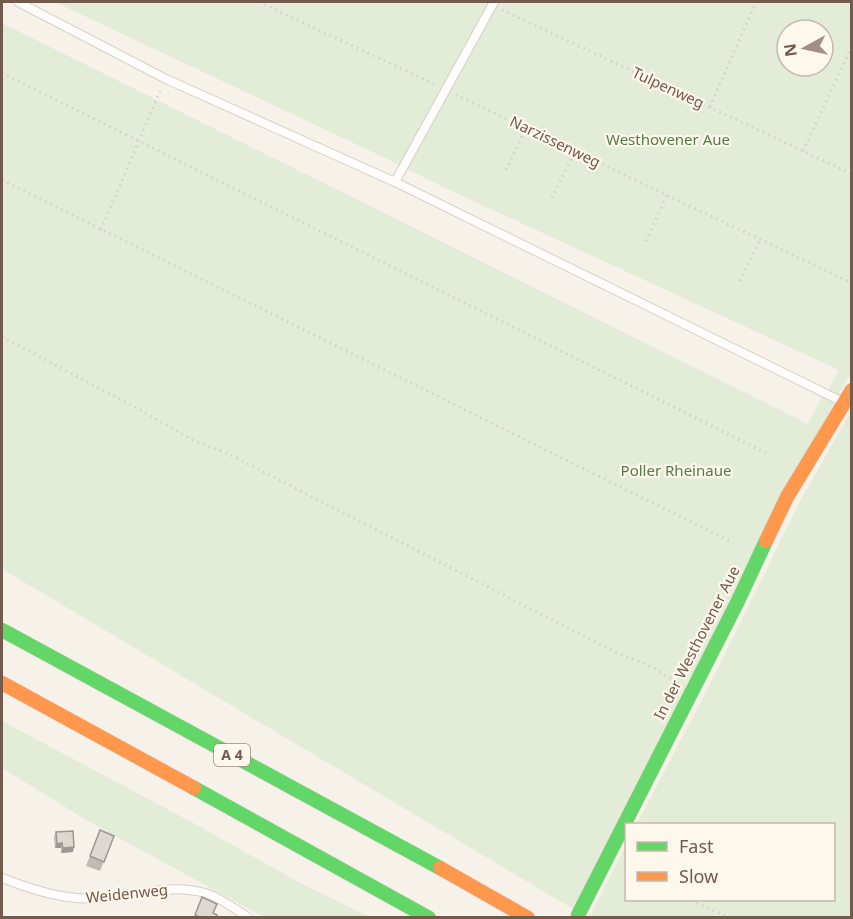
<svg xmlns="http://www.w3.org/2000/svg" width="853" height="919" font-family="'Noto Sans',sans-serif">
	<rect width="100%" height="100%" fill="#f6f2ea"/>
	<path fill="#e2ecd6" fill-rule="evenodd" d="M 58,2 L 851,2 L 851,373 L 838,396 L 828,390 L 839,370 L 441,186 L 383,157 L 57,3 ZM 787,30 L 823,30 L 823,66 L 787,66 Z
		M 2,23 L 808,424 L 822,397 L 834,403 L 575,910 L 2,569 Z
		M 851,411 L 851,917 L 589,918 L 626,845 L 626,900 L 834,900 L 834,824 L 637,824 L 711,682 L 799,503 Z
		M 2,721 L 197,825 L 302,884 L 370,917 L 264,917 L 88,821 L 2,768 Z"/>
	<g fill="none" stroke-linecap="round" stroke-linejoin="round">
		<defs>
			<path id="lane" d="M 18,2 L 166,79 L 395,182 L 843,402
				M 395,182 L 494,2
				M 2,878 C 33,890 66,901 100,898 C 136,896 169,883 205,893 C 220,897 236,910 249,918"/>
			<path id="fast" d="M 2,630 L 440,868
				M 194,788 L 429,918
				M 578,915 L 738,601 L 766,541"/>
			<path id="slow" d="M 766,541 L 787,497 L 852,390
				M 2,683 L 194,788
				M 440,868 L 528,918"/>
		</defs>
		<use href="#lane" stroke="#d5cfc8" stroke-width="10"/>
		<use href="#fast" stroke="#d5cfc8" stroke-width="15"/>
		<use href="#slow" stroke="#d5cfc8" stroke-width="15"/>
		<path stroke="#d7d0cb" stroke-width="3" stroke-dasharray="1.5 4.5" stroke-linecap="butt" d="M 259,2 L 436,85
			M 502,10 L 852,174
			M 2,73 L 766,453
			M 456,95 L 852,283
			M 710,107 L 756,2
			M 803,151 L 852,46
			M 506,170 L 526,128
			M 2,180 L 733,543
			M 552,198 L 575,151
			M 101,230 L 160,91
			M 646,241 L 667,195
			M 740,281 L 760,240
			M 2,337 L 137,408 L 194,441 L 227,453 L 613,651 L 648,665 L 675,681
			M 691,900 L 730,918"/>
		<use href="#lane" stroke="#fefdfc" stroke-width="8"/>
		<use href="#fast" stroke="#63d668" stroke-width="14"/>
		<use href="#slow" stroke="#ff974d" stroke-width="14"/>
	</g>
	<path fill="#c0bab3" d="M 100,830 L 114,836 L 100,871 L 86,866 Z
		M 56,832 L 73,852 L 61,853 L 61,848 L 55,848 L 54,837 Z"/>
	<path fill="#9c9792" d="M 62,843 L 61,848 L 55,848 L 57,844 Z
		M 74,847 L 73,852 L 61,853 L 63,848 Z"/>
	<path fill="#dfd8d0" stroke="#9c9792" stroke-width="1.5" d="M 100,830 L 114,836 L 104,862 L 90,856 Z
		M 73,831 L 74,847 L 63,848 L 62,843 L 57,844 L 56,832 Z
		M 202,897 L 217,904 L 213,913 L 217,915 L 216,918 L 201,918 L 195,915 Z"/>
	<g text-anchor="middle" stroke-width="4.5" stroke-linejoin="round" paint-order="stroke">
		<rect fill="#fef7eb" stroke="#9c8a7c" stroke-width="1.5" x="214" y="744" width="36" height="22" rx="4.5"/>
		<g font-size="14" font-weight="bold" fill="#725b4c">
			<text x="232" y="760">A 4</text>
		</g>
		<g font-size="15" fill="#725b4c" stroke="#fef7eb">
			<text transform="translate(668 88) rotate(25)" y="5">Tulpenweg</text>
			<text transform="translate(555 142) rotate(26)" y="5">Narzissenweg</text>
			<text transform="translate(697 643) rotate(-63)" y="5">In der Westhovener Aue</text>
			<text transform="translate(127 894) rotate(-6)" y="5">Weidenweg</text>
		</g>
		<g font-size="15" fill="#557c48" stroke="#fef7eb">
			<text x="668" y="145">Westhovener Aue</text>
			<text x="676" y="476">Poller Rheinaue</text>
		</g>
	</g>
	<rect width="853" height="919" fill="none" stroke="#725b4c" stroke-width="6"/>
	<rect x="625" y="823" width="210" height="78" fill="#fef7eb" stroke="#c6b9ab" stroke-width="1.5"/>
	<rect x="637" y="842" width="30" height="9" fill="#63d668" stroke="#c6b9ab" stroke-width="1.5"/>
	<text x="679" y="853" font-size="18" fill="#725b4c">Fast</text>
	<rect x="637" y="872" width="30" height="9" fill="#ff974d" stroke="#c6b9ab" stroke-width="1.5"/>
	<text x="679" y="883" font-size="18" fill="#725b4c">Slow</text>
	<g transform="translate(805 48) rotate(262)"><circle r="28" fill="#fef7eb" stroke="#c6b9ab" stroke-width="1.5"/>
	<path d="M0-4.5L10 22L0 15L-10 22Z" fill="#a09083"/>
	<text y="-9" font-size="16" font-weight="bold" text-anchor="middle" fill="#725b4c">N</text>
	</g>
</svg>
